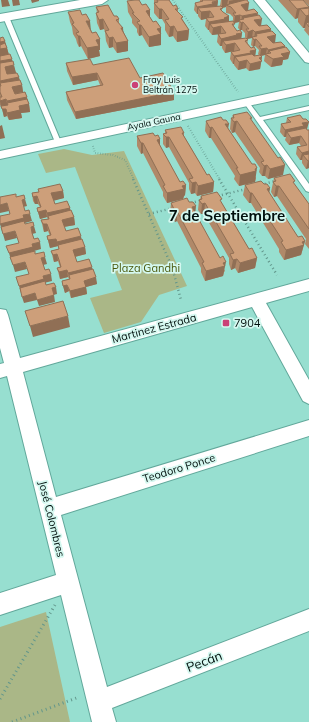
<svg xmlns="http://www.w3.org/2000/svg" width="309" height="722" font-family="Mulish,sans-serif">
	<rect width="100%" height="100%" fill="#97dfd0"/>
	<path fill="#aab787" d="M 64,149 L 92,155 L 124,151 L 187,286 L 159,295 L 141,322 L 104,333 L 90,298 L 122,290 L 75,167 L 46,173 L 38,154 Z
		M 46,612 L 70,722 L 0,722 L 0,627 Z"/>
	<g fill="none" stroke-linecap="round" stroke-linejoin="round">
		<defs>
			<path id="service" d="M 6,15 L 9,17 L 61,142 L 60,144 L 56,144 L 55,142 L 3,17 Z
				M 246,100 L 248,101 L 260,117 L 309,106 L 309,110 L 263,120 L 309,184 L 309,192 L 306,191 L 244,103 L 243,102 Z"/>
			<path id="minor" d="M 254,0 L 265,0 L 309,53 L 309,63 L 305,62 Z
				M 309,85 L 309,93 L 0,159 L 0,151 Z
				M 309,279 L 309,291 L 266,303 L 309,380 L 309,404 L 303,401 L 252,307 L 23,372 L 56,497 L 309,420 L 309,436 L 61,515 L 107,687 L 309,609 L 309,631 L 112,708 L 116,722 L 92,722 L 61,595 L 0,615 L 0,593 L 56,575 L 7,376 L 0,378 L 0,364 L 4,363 L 0,348 L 0,309 L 6,310 L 8,315 L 20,358 Z"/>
			<path id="tertiary" d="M 80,0 L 108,0 L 102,4 L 0,22 L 0,14 Z"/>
		</defs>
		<use href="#service" stroke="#62a89b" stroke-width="2"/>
		<use href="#minor" stroke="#62a89b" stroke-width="2"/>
		<use href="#tertiary" stroke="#62a89b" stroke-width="2"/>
		<path stroke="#62968b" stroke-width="2" stroke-dasharray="0.5 2" stroke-linecap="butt" d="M 173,0 L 238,92
			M 188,126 L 220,180
			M 93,146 L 95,153 L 113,155 L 125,160 L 134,180"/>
		<path stroke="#62968b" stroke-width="2.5" stroke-dasharray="1 3" stroke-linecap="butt" d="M 133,179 L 172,267 L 181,300
			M 219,179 L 277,275
			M 261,185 L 275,181
			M 218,196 L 246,189
			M 191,203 L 202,200
			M 149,214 L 173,208"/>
		<path stroke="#62968b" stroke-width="3" stroke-dasharray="1 3.5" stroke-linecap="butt" d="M 0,699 L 55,605
			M 12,722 L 79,697"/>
		<use href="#service" fill="#fff" fill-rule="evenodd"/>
		<use href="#minor" fill="#fff" fill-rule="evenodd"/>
		<use href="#tertiary" fill="#fff" fill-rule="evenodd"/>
	</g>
	<path fill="#b08969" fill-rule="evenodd" d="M 154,0 L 169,0 L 173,6 L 178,9 L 178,12 L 189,30 L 188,40 L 177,42 L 173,36 L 169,37 L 165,30 L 165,24 L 162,19 L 159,19 L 154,13 Z
		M 200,0 L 216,0 L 218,1 L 217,6 L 220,6 L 221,0 L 247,0 L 248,10 L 257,15 L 261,26 L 271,29 L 271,31 L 275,43 L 273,43 L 285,46 L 285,48 L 290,52 L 288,59 L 283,60 L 282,65 L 271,67 L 264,61 L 265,55 L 261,56 L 262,57 L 260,69 L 249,71 L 246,68 L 238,70 L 234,65 L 234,64 L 233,64 L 230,59 L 231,52 L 234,51 L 225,53 L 222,48 L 222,46 L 220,46 L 217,42 L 218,34 L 212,35 L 209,31 L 209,30 L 208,30 L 205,26 L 206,19 L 201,20 L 198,16 L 198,14 L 197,14 L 194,10 L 195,3 L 200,2 ZM 226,7 L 226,13 L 230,14 L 233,17 L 233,21 L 229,22 L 229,16 L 222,12 L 222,8 ZM 239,22 L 238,28 L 240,30 L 242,30 L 245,33 L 245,37 L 246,38 L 241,39 L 242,33 L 237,31 L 234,27 L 234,23 ZM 252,38 L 251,45 L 253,47 L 255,46 L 259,50 L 258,54 L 259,55 L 255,56 L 256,50 L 251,48 L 248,44 L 247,39 Z
		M 278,0 L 303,0 L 309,8 L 309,36 L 304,30 L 305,28 L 303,28 L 298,22 L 298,18 L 295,19 Z
		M 303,0 L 309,0 L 309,6 Z
		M 127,1 L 142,5 L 150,10 L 150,17 L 153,22 L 161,28 L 161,45 L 149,47 L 142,35 L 139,36 L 137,32 L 137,29 L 132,23 L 132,19 L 128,12 Z
		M 96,7 L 119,19 L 119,23 L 128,41 L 128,51 L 117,53 L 113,47 L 109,48 L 106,41 L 105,32 L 104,29 L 100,30 L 97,23 L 96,13 L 97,13 Z
		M 68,12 L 91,30 L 100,50 L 99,50 L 100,56 L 88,59 L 81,46 L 79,47 L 77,43 L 76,39 L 73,34 L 72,27 L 70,22 Z
		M 0,38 L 5,41 L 9,55 L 12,61 L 16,73 L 22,85 L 23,92 L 15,94 L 25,92 L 29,104 L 30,112 L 21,113 L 22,118 L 9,120 L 7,116 L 4,117 L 2,108 L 0,105 L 0,97 L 1,97 L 0,97 Z
		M 66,63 L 93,65 L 140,78 L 174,92 L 174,100 L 76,119 L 67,100 L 66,92 L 100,85 L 98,80 L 73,85 L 67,71 Z
		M 233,115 L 252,118 L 251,120 L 283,175 L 268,179 L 265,176 L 262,176 L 259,172 L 260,168 L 235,132 L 232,133 L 230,129 L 231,118 L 232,118 Z
		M 287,118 L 307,130 L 309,130 L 309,168 L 306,169 L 302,163 L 302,160 L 300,160 L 296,154 L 297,147 L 301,146 L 299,143 L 289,145 L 285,140 L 286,137 L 284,137 L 280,132 L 281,124 L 286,123 Z
		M 206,121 L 228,128 L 256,178 L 255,182 L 239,186 L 234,179 L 235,176 L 211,138 L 209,138 L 205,131 Z
		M 165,130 L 184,133 L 184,136 L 207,175 L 214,182 L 213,192 L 197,196 L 195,193 L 191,194 L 189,189 L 189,183 L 169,147 L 166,148 L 163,144 L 163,134 L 165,133 Z
		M 137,136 L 155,136 L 160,139 L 160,146 L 180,182 L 186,185 L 185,195 L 184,196 L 183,199 L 167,203 L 163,196 L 163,192 L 143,153 L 141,154 L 137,146 Z
		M 274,178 L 294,184 L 309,204 L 309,249 L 305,244 L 306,239 L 277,196 L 274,197 L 271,192 Z
		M 264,184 L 270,188 L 269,193 L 298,237 L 305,241 L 301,255 L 284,260 L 279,252 L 279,249 L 251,203 L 249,203 L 243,195 L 245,185 Z
		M 38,189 L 63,191 L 64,198 L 54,200 L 55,204 L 70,208 L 70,210 L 74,217 L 75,225 L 64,227 L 66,231 L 81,240 L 85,247 L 86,254 L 75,257 L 77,262 L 93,269 L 97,284 L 86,287 L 87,294 L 71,298 L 69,291 L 65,293 L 62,281 L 69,279 L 68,277 L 60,279 L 57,268 L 60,267 L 58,261 L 54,262 L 51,251 L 59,249 L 58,246 L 50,248 L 47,236 L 50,236 L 48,231 L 44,232 L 41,220 L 48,219 L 47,217 L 40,219 L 37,208 L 40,207 L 38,204 L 35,204 L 33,201 L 32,193 L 39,192 Z
		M 201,196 L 221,202 L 249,249 L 257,258 L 255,268 L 238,273 L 235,268 L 231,270 L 229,264 L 229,258 L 204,214 L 201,214 L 198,210 L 199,200 L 200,199 Z
		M 171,203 L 195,213 L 225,271 L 224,272 L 223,276 L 205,281 L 201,272 L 201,268 L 177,221 L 175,222 L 170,213 Z"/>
	<path fill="#906f55" d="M 1,0 L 8,0 L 10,6 L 2,7 Z
		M 12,0 L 21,0 L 19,0 L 20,5 L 13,6 Z
		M 31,0 L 39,0 L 39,1 L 32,3 Z
		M 222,0 L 228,0 L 227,5 L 226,5 L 226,7 L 222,8 Z
		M 234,0 L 244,0 L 249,3 L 248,11 L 241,12 L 229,6 L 229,1 Z
		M 218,1 L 217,9 L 210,11 L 209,18 L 201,20 L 201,12 L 198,8 L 198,14 L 197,14 L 197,7 Z
		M 309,7 L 307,16 L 309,15 L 309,27 L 306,23 L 305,28 L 303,28 L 306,16 L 300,9 L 298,18 L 295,19 L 297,9 Z
		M 159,9 L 162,9 L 162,19 L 159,19 Z
		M 150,10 L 150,20 L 146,11 Z
		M 258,13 L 257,20 L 262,19 L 261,26 L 253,28 L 243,18 L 242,22 L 243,22 L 242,30 L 240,30 L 242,16 Z
		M 240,15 L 240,21 L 239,20 L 239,22 L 234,23 L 235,16 Z
		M 229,16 L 229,24 L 221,26 L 221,34 L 212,35 L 213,28 L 210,24 L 209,30 L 208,30 L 209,22 Z
		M 103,19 L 104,29 L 100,30 L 99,20 Z
		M 86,21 L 90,21 L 91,31 Z
		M 139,25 L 141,25 L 142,35 L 139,36 Z
		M 174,26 L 173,36 L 169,37 L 170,27 Z
		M 121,28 L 123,28 L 124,38 Z
		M 161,28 L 161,45 L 149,47 L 149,37 L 157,29 Z
		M 271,29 L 270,36 L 257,36 L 256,34 L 255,39 L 256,39 L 255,46 L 253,47 L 255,32 Z
		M 189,30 L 188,40 L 177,42 L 177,32 Z
		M 253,30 L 252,38 L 247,39 L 248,32 Z
		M 242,33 L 241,40 L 223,41 L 222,46 L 220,46 L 221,39 L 236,34 Z
		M 276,35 L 275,43 L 266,44 L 267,37 Z
		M 78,36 L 80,36 L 81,46 L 79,47 Z
		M 113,37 L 113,47 L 109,48 L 109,38 Z
		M 100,39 L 100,50 L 99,50 L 100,56 L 88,59 L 87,48 L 96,40 Z
		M 5,41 L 6,48 L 7,48 L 9,55 L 0,57 L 0,42 Z
		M 128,41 L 128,51 L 117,53 L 116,43 Z
		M 235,43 L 234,51 L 225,53 L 226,45 Z
		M 285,46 L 284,53 L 290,52 L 288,59 L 283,60 L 282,65 L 271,67 L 273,59 L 271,53 L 269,51 L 268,56 L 267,56 L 268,50 Z
		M 267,48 L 266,54 L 265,54 L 265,55 L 260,56 L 261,49 Z
		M 256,50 L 255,57 L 250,60 L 247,61 L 246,68 L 238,70 L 239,62 L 235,57 L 234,64 L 233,64 L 234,56 L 250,51 Z
		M 262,57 L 260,69 L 249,71 L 250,64 L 259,58 Z
		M 12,59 L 13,66 L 14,65 L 16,73 L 6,75 L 0,69 L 0,61 Z
		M 97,73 L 98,80 L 73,85 L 72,77 Z
		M 19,77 L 21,85 L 2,89 L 0,81 Z
		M 22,85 L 23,92 L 13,94 L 12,87 Z
		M 174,92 L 174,100 L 76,119 L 75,112 Z
		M 27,97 L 28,104 L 29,104 L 30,112 L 21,113 L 22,118 L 9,120 L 7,113 L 9,109 L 7,101 Z
		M 6,99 L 8,107 L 1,108 L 0,101 Z
		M 2,109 L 6,109 L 7,116 L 4,117 Z
		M 237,121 L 235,132 L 232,133 L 234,122 Z
		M 309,122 L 307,129 L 287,132 L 286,137 L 284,137 L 285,130 L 302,123 Z
		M 225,124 L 229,124 L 227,134 Z
		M 2,125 L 5,138 L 0,139 L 0,126 Z
		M 212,127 L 211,138 L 209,138 L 210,128 Z
		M 301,136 L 299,143 L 289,145 L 291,138 Z
		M 166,137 L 169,137 L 169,147 L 166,148 Z
		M 160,139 L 160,149 L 157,140 Z
		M 141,143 L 143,143 L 143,153 L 141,154 Z
		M 309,151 L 309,158 L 303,155 L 302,160 L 300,160 L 302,153 Z
		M 308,161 L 309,161 L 309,168 L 306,169 Z
		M 267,165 L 265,176 L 262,176 L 264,166 Z
		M 285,165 L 283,175 L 268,179 L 270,169 Z
		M 257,168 L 255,182 L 239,186 L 240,175 Z
		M 196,182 L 195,193 L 191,194 L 192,183 Z
		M 214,182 L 213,192 L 197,196 L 198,186 Z
		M 186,185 L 185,195 L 184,196 L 183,199 L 167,203 L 167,193 L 182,186 Z
		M 276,186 L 279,186 L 277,196 L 274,197 Z
		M 270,188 L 268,198 L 267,189 Z
		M 63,191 L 64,198 L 53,201 L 51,193 Z
		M 250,193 L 252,193 L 251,203 L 249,203 Z
		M 37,196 L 38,204 L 35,204 L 33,197 Z
		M 25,199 L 27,206 L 23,207 L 22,200 Z
		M 7,203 L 9,211 L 0,213 L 0,205 Z
		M 205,203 L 204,214 L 201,214 L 202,204 Z
		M 196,206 L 195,216 L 192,207 Z
		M 70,208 L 71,215 L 48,216 L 48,220 L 47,213 Z
		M 46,210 L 47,217 L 40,219 L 38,212 Z
		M 175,211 L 177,211 L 177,221 L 175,222 Z
		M 30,214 L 32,221 L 25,223 L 2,231 L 0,224 L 23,215 Z
		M 74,217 L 75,225 L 63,227 L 62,220 Z
		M 43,224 L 47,224 L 48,231 L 44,232 Z
		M 34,226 L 36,233 L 32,234 L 31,227 Z
		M 15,231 L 17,238 L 5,241 L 3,234 Z
		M 81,236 L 82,243 L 58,245 L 59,249 L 57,242 Z
		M 56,239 L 58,246 L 50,248 L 48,240 Z
		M 305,241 L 301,255 L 284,260 L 286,250 L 302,242 Z
		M 40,242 L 41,249 L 34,251 L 34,254 L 11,260 L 9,253 L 32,244 Z
		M 85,247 L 86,254 L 74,257 L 73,250 Z
		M 57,254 L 58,261 L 54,262 L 53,255 Z
		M 45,257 L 47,264 L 43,265 L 41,258 Z
		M 257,258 L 255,268 L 238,273 L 240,263 Z
		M 237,259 L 235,268 L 231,270 L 233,260 Z
		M 25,262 L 27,269 L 15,272 L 13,265 Z
		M 226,262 L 223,276 L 205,281 L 206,271 L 223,263 Z
		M 92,267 L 93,274 L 69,275 L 70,280 L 68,273 Z
		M 67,270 L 68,277 L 60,279 L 59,272 Z
		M 51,274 L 52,281 L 44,283 L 45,286 L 21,293 L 19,286 L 43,276 Z
		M 96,277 L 97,284 L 86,287 L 87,294 L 71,298 L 70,291 L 84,281 Z
		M 67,285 L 69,291 L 65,293 L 63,286 Z
		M 56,287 L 57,294 L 53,295 L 52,288 Z
		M 35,293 L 37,300 L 24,303 L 22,297 Z
		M 54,295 L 55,302 L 39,306 L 37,300 Z
		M 68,316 L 70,327 L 33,337 L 30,326 Z"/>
	<path fill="#cd9f7a" stroke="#906f55" d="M 135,0 L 139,0 L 142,5 L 146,4 L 150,10 L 146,11 L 153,22 L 156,21 L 161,28 L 157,29 L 161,34 L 149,37 L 141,25 L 139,25 L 137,22 L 140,21 L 132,13 L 134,13 L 127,1 Z
		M 157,0 L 169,0 L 173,6 L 176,5 L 178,9 L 175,9 L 183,17 L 181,18 L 189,30 L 177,32 L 174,26 L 170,27 L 165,20 L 169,19 L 162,9 L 159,9 L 154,3 L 158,2 Z
		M 202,0 L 216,0 L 218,1 L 212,2 L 213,4 L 197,7 L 195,3 L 203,1 Z
		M 245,0 L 247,0 L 249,3 L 241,5 L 246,11 L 254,9 L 258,13 L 242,16 L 240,15 L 235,16 L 233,13 L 236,13 L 231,7 L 226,5 Z
		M 289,0 L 303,0 L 309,7 L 297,9 Z
		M 108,5 L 114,16 L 117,16 L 119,19 L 116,20 L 123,28 L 121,28 L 128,41 L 116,43 L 113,37 L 109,38 L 105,31 L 109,30 L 103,19 L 99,20 L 96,13 L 99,12 L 96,7 Z
		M 221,6 L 223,8 L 220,9 L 223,12 L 229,16 L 224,18 L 225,19 L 209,22 L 206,18 L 214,17 L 210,11 L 201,12 L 198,8 Z
		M 309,8 L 309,15 L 306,16 L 300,9 Z
		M 80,10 L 82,15 L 86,14 L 90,21 L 86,21 L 92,33 L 96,32 L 100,39 L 96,40 L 99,46 L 87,48 L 80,36 L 78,36 L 76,33 L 79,32 L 72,24 L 74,23 L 68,12 Z
		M 259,15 L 262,19 L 254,20 L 259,26 L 267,25 L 271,29 L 255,32 L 253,30 L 248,32 L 246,29 L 249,29 L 243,22 L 241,23 L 239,20 L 244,19 L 243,18 Z
		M 233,21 L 235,24 L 232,24 L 237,31 L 240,30 L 242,33 L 236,34 L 237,35 L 221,39 L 218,34 L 226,33 L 221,26 L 213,28 L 210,24 Z
		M 309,22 L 309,27 L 306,23 Z
		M 272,31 L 276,35 L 267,37 L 273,43 L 281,42 L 285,46 L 268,50 L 267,48 L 261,49 L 259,46 L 262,46 L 256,39 L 254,40 L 252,37 L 257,36 L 256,34 Z
		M 3,37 L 5,41 L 0,42 L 0,38 Z
		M 246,38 L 248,40 L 245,41 L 251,48 L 254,47 L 256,50 L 250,51 L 251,53 L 234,56 L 231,52 L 240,50 L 235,43 L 226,45 L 223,41 Z
		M 5,43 L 7,48 L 0,49 L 0,45 Z
		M 286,47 L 290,52 L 281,54 L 284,57 L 273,59 L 265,54 L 271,53 L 269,51 Z
		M 10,54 L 12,59 L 0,61 L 0,55 L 0,56 Z
		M 252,54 L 254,56 L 260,55 L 262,57 L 259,58 L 262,61 L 250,64 L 247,60 L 239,62 L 235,57 Z
		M 129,58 L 140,78 L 163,73 L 174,92 L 75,112 L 66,92 L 103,85 L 97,73 L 72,77 L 66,63 L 90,59 L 93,65 Z
		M 13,61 L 14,65 L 5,67 L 7,74 L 17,73 L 19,77 L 0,81 L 0,63 Z
		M 20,80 L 22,85 L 12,87 L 15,94 L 25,92 L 27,97 L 7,101 L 6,99 L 0,101 L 0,97 L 2,97 L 0,92 L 0,86 L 1,86 L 0,83 Z
		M 27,99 L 29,104 L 19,106 L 20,110 L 7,113 L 6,109 L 2,109 L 1,106 L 8,105 L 7,103 Z
		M 247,112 L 252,118 L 250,118 L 278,158 L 280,157 L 285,165 L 270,169 L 267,165 L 264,166 L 261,162 L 264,161 L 237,121 L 234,122 L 231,118 L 234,118 L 233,115 Z
		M 300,115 L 303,119 L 306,119 L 309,122 L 302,123 L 304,126 L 285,130 L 281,124 L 291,122 L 287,118 Z
		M 221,117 L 223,120 L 226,120 L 229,124 L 225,124 L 252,164 L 255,164 L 257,168 L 255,169 L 256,171 L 240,175 L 236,168 L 238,168 L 212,127 L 210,128 L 206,121 Z
		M 181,127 L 184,133 L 182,133 L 207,175 L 209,174 L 214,182 L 198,186 L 196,182 L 192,183 L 189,179 L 193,178 L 169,137 L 166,137 L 163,134 L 167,133 L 165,130 Z
		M 306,128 L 307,130 L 309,130 L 309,151 L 302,153 L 297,147 L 307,145 L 301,136 L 291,138 L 287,132 Z
		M 153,133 L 155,136 L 158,135 L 160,139 L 157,140 L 180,182 L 183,181 L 186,185 L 182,186 L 184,189 L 167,193 L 163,186 L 165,185 L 143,143 L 141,143 L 137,136 Z
		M 309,154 L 309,161 L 308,161 L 303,155 Z
		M 290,174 L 295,181 L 293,182 L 309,204 L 309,229 L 279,186 L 276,186 L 273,182 L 276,181 L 274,178 Z
		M 261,181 L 264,184 L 267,184 L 270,188 L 267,189 L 298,237 L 302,236 L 305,241 L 302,242 L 304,245 L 286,250 L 281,242 L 283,241 L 252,193 L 250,193 L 245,185 Z
		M 60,184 L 63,191 L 51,193 L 55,204 L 67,201 L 70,208 L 47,213 L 46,210 L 38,212 L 37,208 L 41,207 L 37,196 L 33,197 L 32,193 L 39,192 L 38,189 Z
		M 217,192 L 222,199 L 220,200 L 249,249 L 252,248 L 257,258 L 240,263 L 237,259 L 233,260 L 230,254 L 234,253 L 205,203 L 202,204 L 199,200 L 202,199 L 201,196 Z
		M 16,194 L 16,197 L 24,195 L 25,199 L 22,200 L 25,211 L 29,210 L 30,214 L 23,215 L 24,218 L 0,224 L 0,216 L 10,214 L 7,203 L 0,205 L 0,197 Z
		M 187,198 L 189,202 L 193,202 L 196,206 L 192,207 L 220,258 L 223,256 L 226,262 L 223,263 L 225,266 L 206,271 L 202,263 L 204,262 L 177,211 L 175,211 L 171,203 Z
		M 71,210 L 74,217 L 62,220 L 66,231 L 78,228 L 81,236 L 57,242 L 56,239 L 48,240 L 47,236 L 51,235 L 47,224 L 43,224 L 41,220 L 49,219 L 48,216 Z
		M 24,221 L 25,224 L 33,222 L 34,226 L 31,227 L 32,233 L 34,239 L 38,238 L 40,242 L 32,244 L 33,247 L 9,253 L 6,246 L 19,243 L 15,231 L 3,234 L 1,227 Z
		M 82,239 L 85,247 L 73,250 L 77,262 L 89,259 L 92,267 L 68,273 L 67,270 L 59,272 L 57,268 L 61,267 L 59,260 L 57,254 L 53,255 L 51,251 L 59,249 L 58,245 Z
		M 35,251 L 35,254 L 44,252 L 45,257 L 41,258 L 45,270 L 49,269 L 51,274 L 43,276 L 44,279 L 19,286 L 16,277 L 29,274 L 25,262 L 13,265 L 10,257 Z
		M 93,269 L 96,277 L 84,281 L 86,287 L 70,291 L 67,285 L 63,286 L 62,281 L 70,279 L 69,275 Z
		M 45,281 L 46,285 L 54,283 L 56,287 L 52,288 L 54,295 L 37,300 L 35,293 L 22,297 L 20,288 Z
		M 63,301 L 68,316 L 30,326 L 25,311 Z"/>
	<g fill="#cb4077" stroke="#d5f8f0" stroke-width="1.5">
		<circle cx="135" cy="85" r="4"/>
		<rect x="222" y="319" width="8" height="8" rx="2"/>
	</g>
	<g text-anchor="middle" stroke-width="3.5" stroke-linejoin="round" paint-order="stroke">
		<g font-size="9" fill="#000f0c" stroke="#d5f8f0" text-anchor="start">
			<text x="143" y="83">Fray Luis<tspan x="143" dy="10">Beltrán 1275</tspan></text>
		</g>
		<g font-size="9" fill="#000f0c" stroke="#d5f8f0">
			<text transform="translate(154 122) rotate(-12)" y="3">Ayala Gauna</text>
		</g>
		<g font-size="11" fill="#49570b" stroke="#d5f8f0">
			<text x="146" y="272">Plaza Gandhi</text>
		</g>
		<g font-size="11" fill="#000f0c" stroke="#d5f8f0" text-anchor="start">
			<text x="234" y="327">7904</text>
		</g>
		<g font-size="11" fill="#000f0c" stroke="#d5f8f0">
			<text transform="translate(154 328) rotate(-15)" y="4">Martinez Estrada</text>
			<text transform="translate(179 468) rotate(-17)" y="4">Teodoro Ponce</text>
			<text transform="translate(52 519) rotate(76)" y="4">José Colombres</text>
		</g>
		<g font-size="13" fill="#000f0c" stroke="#d5f8f0">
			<text transform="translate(204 661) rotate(-21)" y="5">Pecán</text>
		</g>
		<g font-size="15" font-weight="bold" fill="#000f0c" stroke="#d5f8f0">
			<text x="227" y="221">7 de Septiembre</text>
		</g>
	</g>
</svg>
